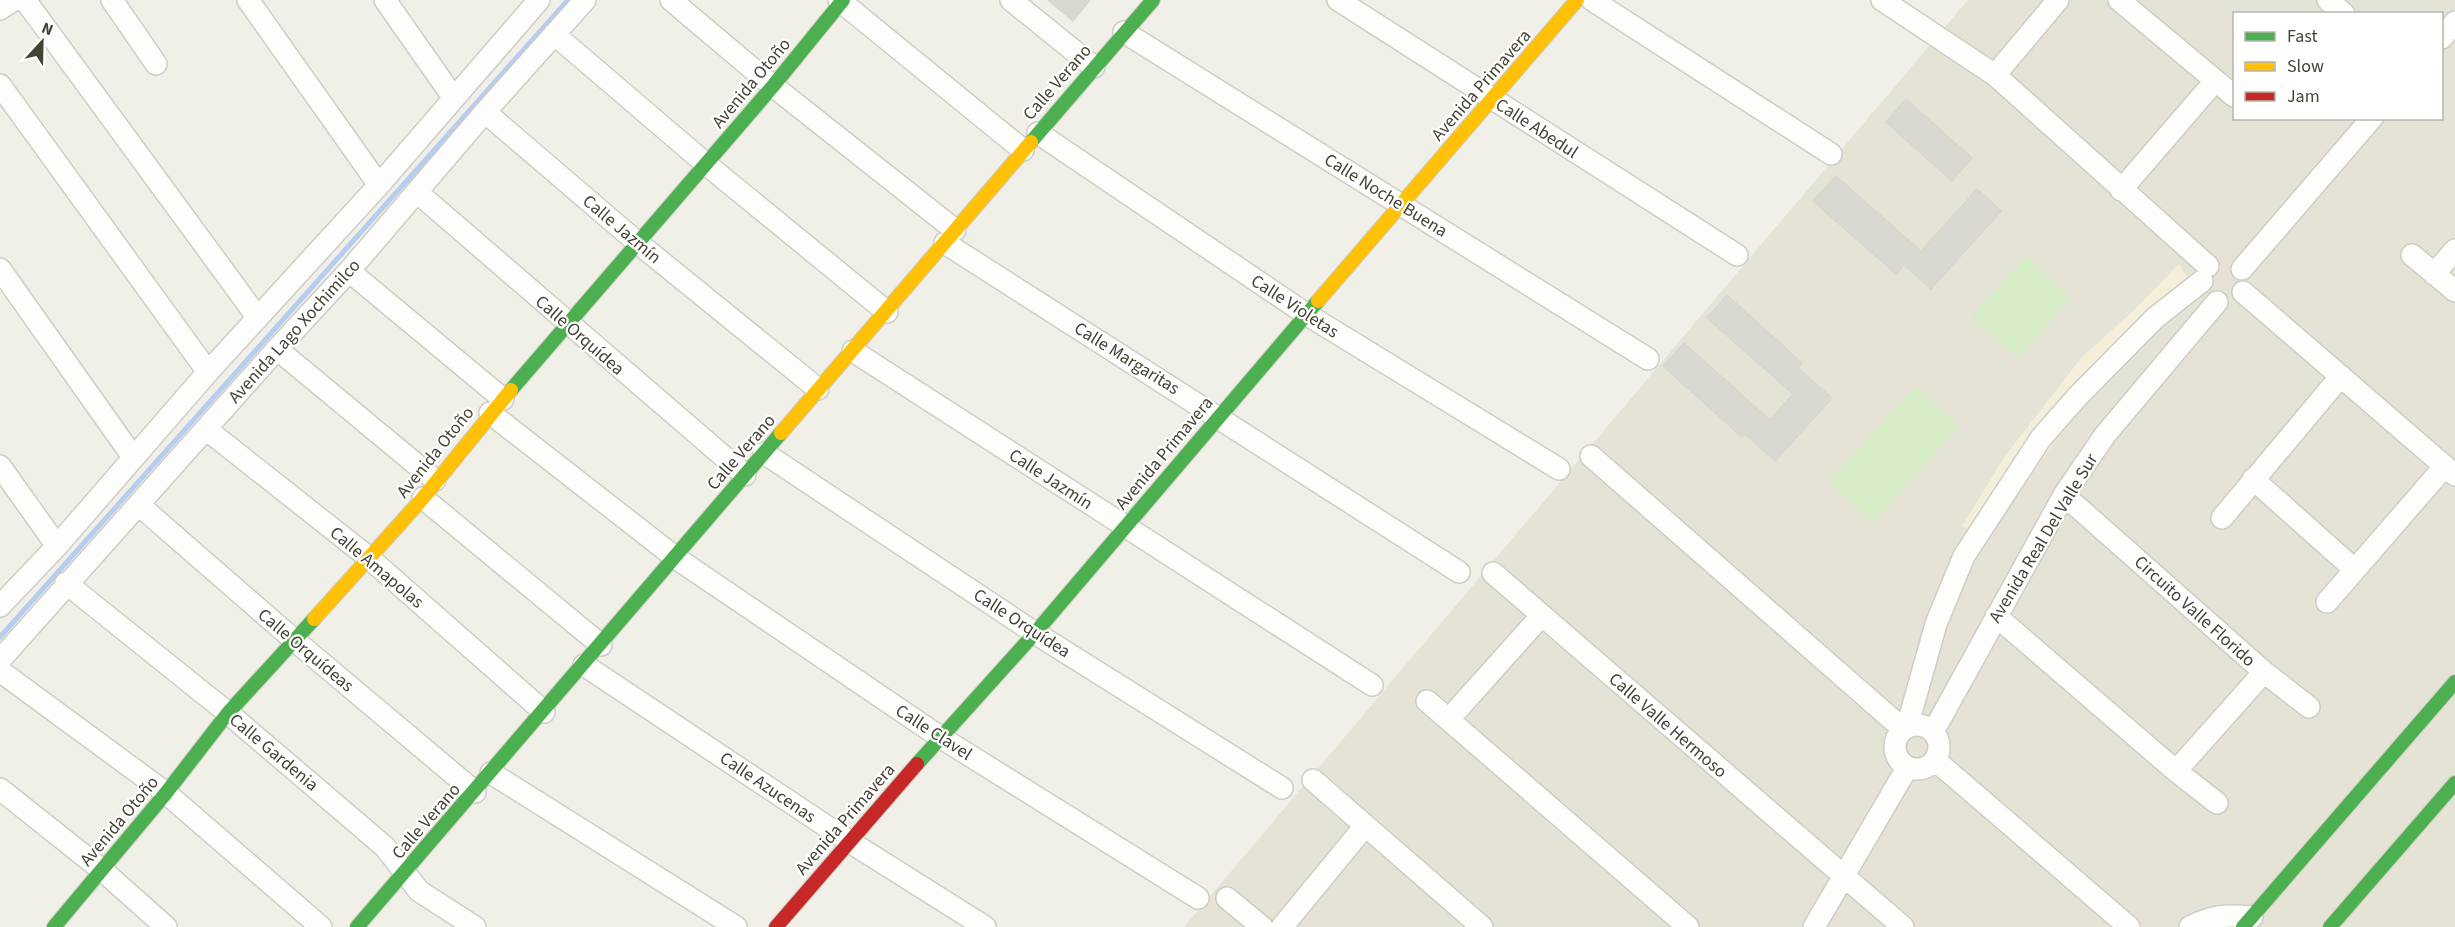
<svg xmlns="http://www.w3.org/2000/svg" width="2455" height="927" font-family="'Source Sans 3',sans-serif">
	<rect width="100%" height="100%" fill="#f0efe8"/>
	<path fill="#e5e3d5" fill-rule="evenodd" d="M 1968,0 L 2455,0 L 2455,927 L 1184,927 ZM 2234,14 L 2442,14 L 2442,118 L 2234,118 Z"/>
	<path fill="#f3efda" d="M 2179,264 L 2197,294 L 2085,398 L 1988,537 L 1962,526 L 2005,456 L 2082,357 L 2132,312 Z"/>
	<path fill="#d6ecc7" d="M 2025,257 L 2071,299 L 2018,358 L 1971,317 Z
		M 1915,387 L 1959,426 L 1873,522 L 1829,482 Z"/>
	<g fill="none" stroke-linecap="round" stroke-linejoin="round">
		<path stroke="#b7cdf0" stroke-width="5" d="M 0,637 L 568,0"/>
	</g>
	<path fill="#d9d8d1" stroke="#d8d7ce" stroke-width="1.5" d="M 1048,0 L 1090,0 L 1073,21 Z
		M 1906,99 L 1972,158 L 1952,181 L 1886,122 Z
		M 1836,176 L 1921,251 L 1977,189 L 2001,211 L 1931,289 L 1904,265 L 1896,274 L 1813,201 Z
		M 1727,295 L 1802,363 L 1798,368 L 1832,398 L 1775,461 L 1745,434 L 1742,437 L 1663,366 L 1684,343 L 1770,420 L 1793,394 L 1707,318 Z"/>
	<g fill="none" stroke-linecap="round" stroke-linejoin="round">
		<defs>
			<path id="street" d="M 25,0 L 258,318
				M 112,0 L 156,64
				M 248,0 L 379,185
				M 385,0 L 453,97
				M 671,0 L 773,86 L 955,230
				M 839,0 L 1023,150
				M 1011,0 L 1094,67
				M 1338,0 L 1737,255
				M 1592,0 L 1831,154
				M 1882,0 L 1995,75 L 2208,266
				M 2119,0 L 2234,96
				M 2328,0 L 2344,14
				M 0,9 L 14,0
				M 1124,32 L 1648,359
				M 554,34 L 706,164 L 887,312
				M 2442,38 L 2455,22
				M 1995,75 L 2058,0
				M 0,85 L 208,372
				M 485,112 L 638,243 L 818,389
				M 1038,133 L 1306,314 L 1559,469
				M 2121,190 L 2215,81
				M 418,193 L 745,475
				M 945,243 L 1459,572
				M 2412,255 L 2455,291
				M 0,269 L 133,457
				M 2242,269 L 2372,118
				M 349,271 L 503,399
				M 2434,274 L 2455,250
				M 2243,292 L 2455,475
				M 277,349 L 435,480
				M 853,351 L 1372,685
				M 490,413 L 676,558 L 940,737 L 1198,898
				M 206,429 L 368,557 L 544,712
				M 764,453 L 1035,633 L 1282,788
				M 1591,456 L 1903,729
				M 0,466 L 57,546
				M 2253,479 L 2354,569
				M 2064,495 L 2264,672 L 2309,707
				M 423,498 L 601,645
				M 139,505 L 293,639 L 475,792
				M 2222,518 L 2341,376
				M 1493,573 L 1903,927
				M 66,583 L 228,713 L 385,847 L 419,891 L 475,927
				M 2327,602 L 2445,466
				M 0,606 L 57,546 L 208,372 L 379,185 L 539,0
				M 1996,616 L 2176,771 L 2217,803
				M 0,660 L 277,349 L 349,271 L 485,112 L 585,0
				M 584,665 L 850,842 L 985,927
				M 0,671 L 166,793 L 321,927
				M 1427,701 L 1688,927
				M 1449,719 L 1542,615
				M1895 747a22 22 0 1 1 44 0a22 22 0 1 1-44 0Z
				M 1907,727 L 1936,624 L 1964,556 L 2041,438 L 2077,397 L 2155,318 L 2202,281
				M 1933,732 L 2064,495 L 2105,435 L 2217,302
				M 1935,760 L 2129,927
				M 2176,771 L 2264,672
				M 491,773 L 736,927
				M 1313,780 L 1482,927
				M 0,789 L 102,870 L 166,927
				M 1227,898 L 1262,927
				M 1282,927 L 1365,826
				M 1814,927 L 1907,768
				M 2190,927 C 2214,915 2226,915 2252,917"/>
			<path id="fast" d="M 1031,142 L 1153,0
				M 511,390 L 773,86 L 843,0
				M 917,764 L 1035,633 L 1318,301
				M 54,927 L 166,793 L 228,713 L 314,619
				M 357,927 L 781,433
				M 2243,927 L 2455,682
				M 2330,927 L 2455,783"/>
			<path id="slow" d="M 1318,301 L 1577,0
				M 781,433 L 1031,142
				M 314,619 L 423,498 L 511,390"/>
			<path id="jam" d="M 776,927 L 917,764"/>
		</defs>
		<use href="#street" stroke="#cecdc6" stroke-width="24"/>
		<use href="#fast" stroke="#cecdbe" stroke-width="16"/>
		<use href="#slow" stroke="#cecdbe" stroke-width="16"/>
		<use href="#jam" stroke="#cecdbe" stroke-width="16"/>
		<use href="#street" stroke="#fdfdfc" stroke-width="21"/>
		<use href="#fast" stroke="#4caf50" stroke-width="14"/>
		<use href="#slow" stroke="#ffc107" stroke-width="14"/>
		<use href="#jam" stroke="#c62828" stroke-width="14"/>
	</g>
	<g text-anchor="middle" stroke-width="4.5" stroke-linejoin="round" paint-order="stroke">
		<g font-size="18" fill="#464335" stroke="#fff">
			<text transform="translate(1057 82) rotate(-49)" y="6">Calle Verano</text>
			<text transform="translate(751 83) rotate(-50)" y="6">Avenida Otoño</text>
			<text transform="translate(1481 85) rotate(-49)" y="6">Avenida Primavera</text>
			<text transform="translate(1537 128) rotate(33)" y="6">Calle Abedul</text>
			<text transform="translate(1386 195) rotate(32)" y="6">Calle Noche Buena</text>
			<text transform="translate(622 229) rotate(40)" y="6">Calle Jazmín</text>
			<text transform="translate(1295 306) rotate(33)" y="6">Calle Violetas</text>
			<text transform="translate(294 331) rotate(-48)" y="6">Avenida Lago Xochimilco</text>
			<text transform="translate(580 335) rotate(41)" y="6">Calle Orquídea</text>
			<text transform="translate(1127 358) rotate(32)" y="6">Calle Margaritas</text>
			<text transform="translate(435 452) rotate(-51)" y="6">Avenida Otoño</text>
			<text transform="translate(741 452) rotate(-49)" y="6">Calle Verano</text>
			<text transform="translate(1164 453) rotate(-50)" y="6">Avenida Primavera</text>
			<text transform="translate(1051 479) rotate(33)" y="6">Calle Jazmín</text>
			<text transform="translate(2043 538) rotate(-59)" y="6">Avenida Real Del Valle Sur</text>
			<text transform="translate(377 567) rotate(40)" y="6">Calle Amapolas</text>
			<text transform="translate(2195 611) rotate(42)" y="6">Circuito Valle Florido</text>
			<text transform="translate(1022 623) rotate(33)" y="6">Calle Orquídea</text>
			<text transform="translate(306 650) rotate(40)" y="6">Calle Orquídeas</text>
			<text transform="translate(1668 725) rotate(41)" y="6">Calle Valle Hermoso</text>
			<text transform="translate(934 732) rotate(33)" y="6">Calle Clavel</text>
			<text transform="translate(274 752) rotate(40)" y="6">Calle Gardenia</text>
			<text transform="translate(768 787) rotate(34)" y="6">Calle Azucenas</text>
			<text transform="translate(845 819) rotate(-49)" y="6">Avenida Primavera</text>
			<text transform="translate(119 821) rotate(-50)" y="6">Avenida Otoño</text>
			<text transform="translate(426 821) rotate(-49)" y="6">Calle Verano</text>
		</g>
	</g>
	<rect x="2233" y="12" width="210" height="108" fill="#ffffff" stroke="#b5b4ae" stroke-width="1.5"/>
	<rect x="2245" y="32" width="30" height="9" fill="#4caf50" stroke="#b5b4ae" stroke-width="1.5"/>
	<text x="2287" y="42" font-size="18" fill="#464335">Fast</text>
	<rect x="2245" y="62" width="30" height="9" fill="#ffc107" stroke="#b5b4ae" stroke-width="1.5"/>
	<text x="2287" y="72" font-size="18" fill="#464335">Slow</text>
	<rect x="2245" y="92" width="30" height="9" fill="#c62828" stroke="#b5b4ae" stroke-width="1.5"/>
	<text x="2287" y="102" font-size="18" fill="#464335">Jam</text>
	<g transform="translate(42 42) rotate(22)" stroke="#ffffff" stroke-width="4.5" paint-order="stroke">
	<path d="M0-4.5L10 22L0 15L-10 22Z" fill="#464335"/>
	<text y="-9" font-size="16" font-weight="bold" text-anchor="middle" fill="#464335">N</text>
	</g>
</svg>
